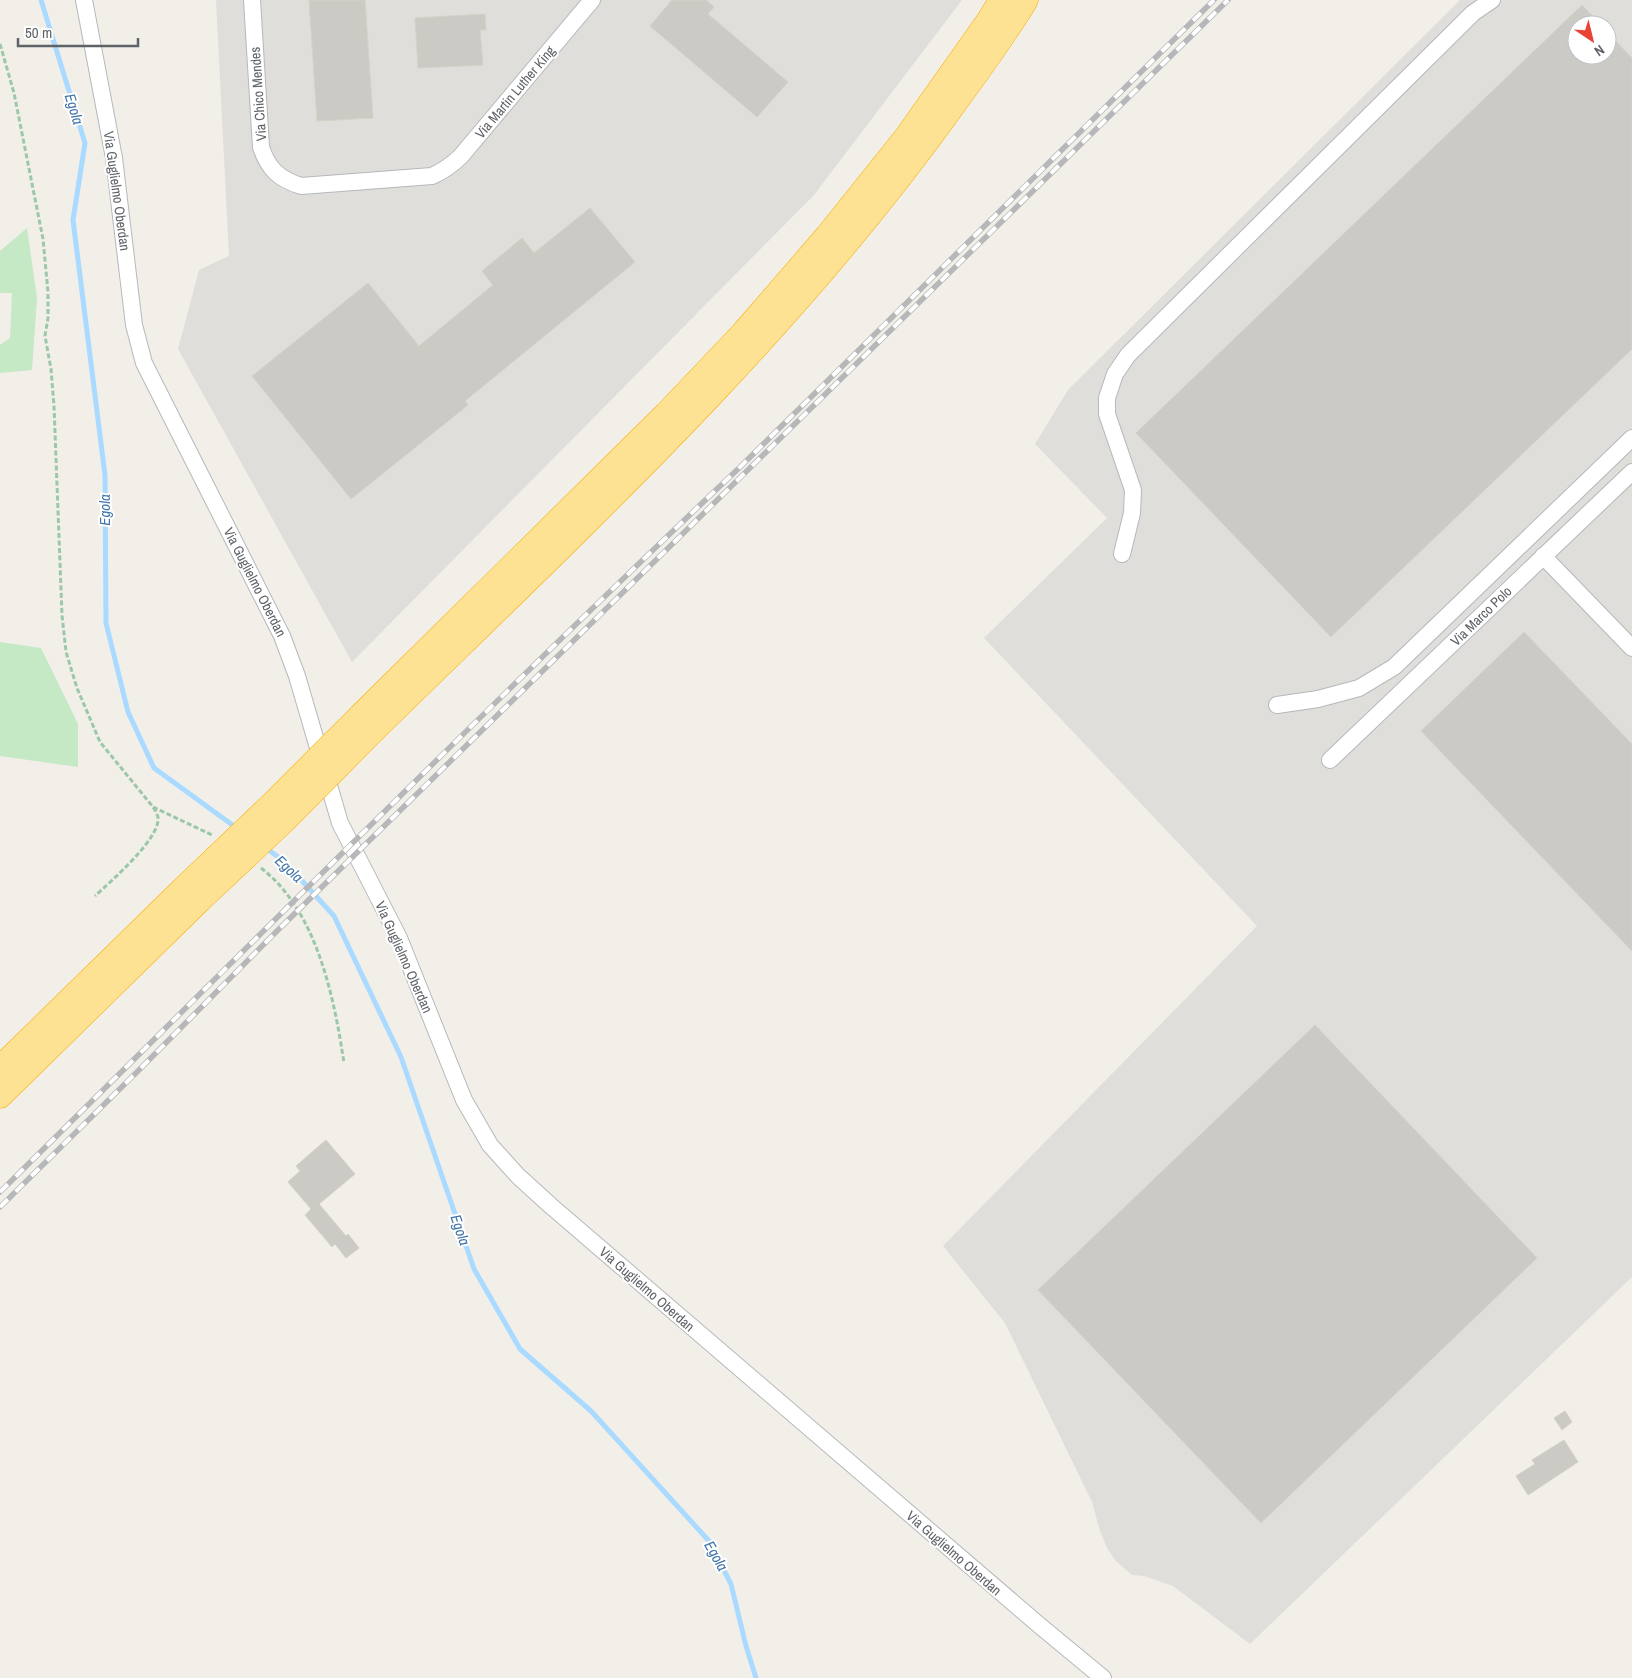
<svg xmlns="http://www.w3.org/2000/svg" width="1632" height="1678" font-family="'Archivo Narrow',sans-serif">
	<rect width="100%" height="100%" fill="#f1efe8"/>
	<path fill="#e0deda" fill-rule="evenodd" d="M 216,0 L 962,0 L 814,195 L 352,662 L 178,349 L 199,270 L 229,256 Z
		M 1460,0 L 1632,0 L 1632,1277 L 1250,1644 L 1173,1586 L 1144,1576 L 1132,1575 L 1116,1561 L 1107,1548 L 1100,1531 L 1092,1502 L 1005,1323 L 943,1246 L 1257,926 L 984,638 L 1107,518 L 1035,444 L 1068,390 ZM 1577,25 L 1607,25 L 1607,55 L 1577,55 Z"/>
	<path fill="#c5e8c5" d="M 27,228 L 37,298 L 32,370 L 0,373 L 0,345 L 10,338 L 12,293 L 0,293 L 0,251 Z
		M 0,642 L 41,648 L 78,724 L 78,767 L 0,756 Z"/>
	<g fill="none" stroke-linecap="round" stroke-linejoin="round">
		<path stroke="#aadaff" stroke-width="5" d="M 41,0 L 85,143 L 73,220 L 105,475 L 106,623 L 128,712 L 154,768 L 238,829
			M 266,848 L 286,863 L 334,916 L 401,1057 L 474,1269 L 520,1349 L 591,1411 L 709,1541 L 731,1584 L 746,1646 L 756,1678"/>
	</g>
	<path fill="#cccac5" stroke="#d6d1c6" d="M 309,0 L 365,0 L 373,118 L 317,121 Z
		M 672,0 L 706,0 L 714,7 L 708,14 L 788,82 L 757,117 L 650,26 Z
		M 1582,5 L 1601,25 L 1577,25 L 1577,55 L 1607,55 L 1607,32 L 1632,58 L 1632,349 L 1331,637 L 1136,433 Z
		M 485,14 L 486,30 L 480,30 L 483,65 L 418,68 L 415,18 Z
		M 590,208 L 635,262 L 465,401 L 468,405 L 351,499 L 252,376 L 368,283 L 419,346 L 493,285 L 482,271 L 522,238 L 534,253 Z
		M 1524,632 L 1632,744 L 1632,951 L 1421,731 Z
		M 1315,1025 L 1537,1258 L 1261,1523 L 1038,1290 Z
		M 326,1140 L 355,1174 L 319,1204 L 346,1236 L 348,1234 L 359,1248 L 346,1258 L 335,1244 L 332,1247 L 305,1215 L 311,1209 L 288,1182 L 300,1171 L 296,1166 Z
		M 1565,1411 L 1572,1422 L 1562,1430 L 1554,1418 Z
		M 1564,1440 L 1578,1462 L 1528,1495 L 1516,1476 L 1535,1464 L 1532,1460 Z"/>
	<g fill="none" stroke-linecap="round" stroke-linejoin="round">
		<defs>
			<path id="minor" d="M 84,0 L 114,158 L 134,325 L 144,363 L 282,636 L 297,676 L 340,823 L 399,938 L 464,1100 L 490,1145 L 518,1176 L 551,1206 L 1039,1625 L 1103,1678
				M 252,0 L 261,147 C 268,169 279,179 301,186 L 432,176 C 443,171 452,165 461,156 L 592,0
				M 1122,554 L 1132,513 L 1133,490 L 1107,414 L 1107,398 L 1115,374 L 1128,355 L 1473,13 L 1492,0
				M 1543,556 L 1632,648
				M 1277,705 L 1318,699 L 1359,688 L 1394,667 L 1632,438
				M 1330,760 L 1632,472"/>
			<path id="highway" d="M 359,717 L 666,414 L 743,333 L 827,236 L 907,136 L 989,20 L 1001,0
				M 374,730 C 575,533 785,340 950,110 C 976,74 1003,38 1026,0
				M 0,1068 L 185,887
				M 0,1096 L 201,899"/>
		</defs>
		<use href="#minor" stroke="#b5b8bc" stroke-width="18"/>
		<use href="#highway" stroke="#f9ab00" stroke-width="25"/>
		<path stroke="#9cc7a9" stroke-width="3" stroke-dasharray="5 2.5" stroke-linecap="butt" d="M 0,44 L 14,93 L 43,239 L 48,292 L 48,318 L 45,336 L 51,369 L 54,406 L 62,615 L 66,652 L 77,688 L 100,742 L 153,807 C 155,810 158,815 158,818 C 160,839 110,882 95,896
			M 153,807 L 212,835
			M 261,868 C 317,911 334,997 344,1063"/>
		<use href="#minor" stroke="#fff" stroke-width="16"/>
		<use href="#highway" stroke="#fde293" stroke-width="24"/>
		<defs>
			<path id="rail" d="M 0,1192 C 245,950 488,706 738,469 L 1214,0
				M 0,1207 L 136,1073 L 279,929 L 1228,0"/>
		</defs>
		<use href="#rail" stroke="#b6b7b8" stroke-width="5.5"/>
		<use href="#rail" stroke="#fff" stroke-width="4" stroke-dasharray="11" stroke-linecap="butt"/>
		<defs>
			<path id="highway-bridge" d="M 185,887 L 270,806 L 359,717
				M 201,899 L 285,820 L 374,730"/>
		</defs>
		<use href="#highway-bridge" stroke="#f9ab00" stroke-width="25" stroke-linecap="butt"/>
		<use href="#highway-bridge" stroke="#fde293" stroke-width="24"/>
	</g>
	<g text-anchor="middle" stroke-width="4" stroke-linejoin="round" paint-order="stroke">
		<g font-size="14" fill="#5f6368" stroke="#fff">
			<text transform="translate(515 92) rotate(-50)" y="5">Via Martin Luther King</text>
			<text transform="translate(258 94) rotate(-94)" y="5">Via Chico Mendes</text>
			<text transform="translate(117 191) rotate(82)" y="5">Via Guglielmo Oberdan</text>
			<text transform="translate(255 582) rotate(63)" y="5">Via Guglielmo Oberdan</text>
			<text transform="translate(1481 616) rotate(-44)" y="5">Via Marco Polo</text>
			<text transform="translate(404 957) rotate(66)" y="5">Via Guglielmo Oberdan</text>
			<text transform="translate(647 1289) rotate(41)" y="5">Via Guglielmo Oberdan</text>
			<text transform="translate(954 1553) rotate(41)" y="5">Via Guglielmo Oberdan</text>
		</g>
		<g font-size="15" font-style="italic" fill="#4174aa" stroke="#fff">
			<text transform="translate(74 109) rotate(73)" y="5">Egola</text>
			<text transform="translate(105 510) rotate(-90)" y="5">Egola</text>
			<text transform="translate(289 869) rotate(43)" y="5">Egola</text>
			<text transform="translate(460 1230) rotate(71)" y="5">Egola</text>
			<text transform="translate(716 1556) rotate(60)" y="5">Egola</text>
		</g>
	</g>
	<g transform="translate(1592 40) rotate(145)"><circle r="24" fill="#ffffff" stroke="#bfc1c3"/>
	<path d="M0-4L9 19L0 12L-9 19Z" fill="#ea4335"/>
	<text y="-8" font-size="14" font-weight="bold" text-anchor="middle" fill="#5f6368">N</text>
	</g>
	<path d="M18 38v8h120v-8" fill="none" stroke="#5f6368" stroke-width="2.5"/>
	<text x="25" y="38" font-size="15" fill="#5f6368" stroke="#ffffff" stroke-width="4" paint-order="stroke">50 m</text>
</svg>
